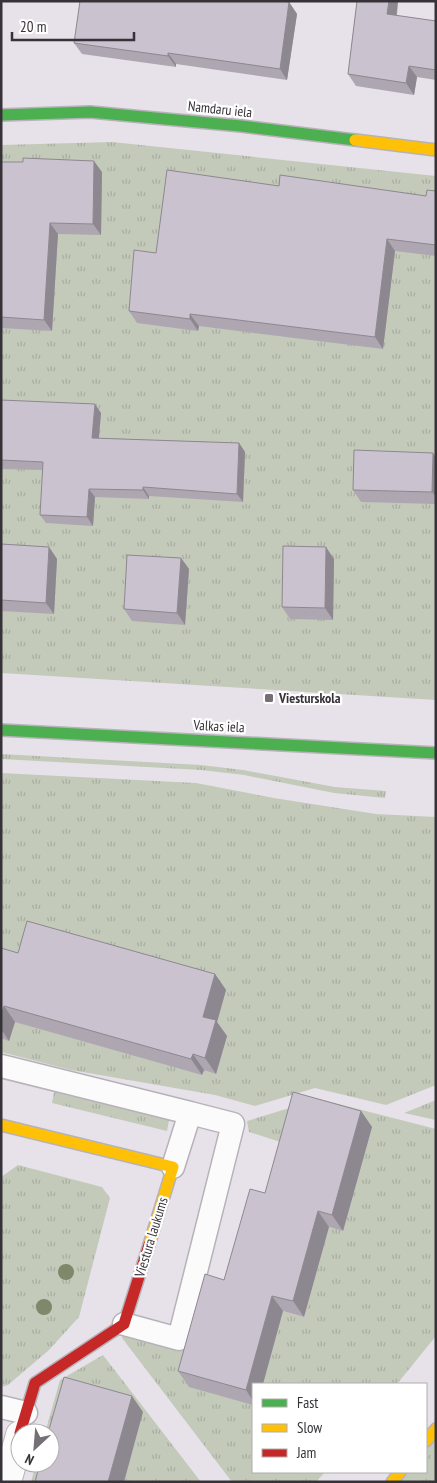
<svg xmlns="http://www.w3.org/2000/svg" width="437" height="1483" font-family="'PT Sans Narrow',sans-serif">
	<defs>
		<pattern id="grass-tufts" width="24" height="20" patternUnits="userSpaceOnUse" patternTransform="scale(1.25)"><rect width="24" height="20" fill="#c3caba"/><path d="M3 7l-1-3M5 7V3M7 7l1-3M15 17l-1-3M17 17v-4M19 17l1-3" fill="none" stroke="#a8aea1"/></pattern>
	</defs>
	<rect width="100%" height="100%" fill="#e7e2ea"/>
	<path fill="url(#grass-tufts)" d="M 112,142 L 436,176 L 436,700 L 1,673 L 1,145 Z
		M 1,754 L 201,765 L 243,770 L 335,787 L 386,791 L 385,798 L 334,793 L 244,775 L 201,770 L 1,759 Z
		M 1,773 L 196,783 L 274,798 L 376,814 L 436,817 L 436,1085 L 386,1105 L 315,1088 L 255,1106 L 215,1095 L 71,1070 L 1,1052 Z
		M 54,1092 L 169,1120 L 167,1131 L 52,1103 Z
		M 319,1099 L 436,1129 L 436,1336 L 397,1384 L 263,1384 L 283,1311 L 304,1317 L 329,1227 L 343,1231 L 293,1146 L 249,1132 L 247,1121 Z
		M 436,1100 L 436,1120 L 404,1113 Z
		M 18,1165 L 102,1187 L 110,1198 L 79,1317 L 49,1350 L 8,1385 L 1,1387 L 1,1177 Z
		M 124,1332 L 193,1349 L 253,1405 L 253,1472 L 325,1472 L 316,1482 L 232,1482 L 122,1338 Z
		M 103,1355 L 201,1482 L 31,1482 L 36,1463 L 50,1463 L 50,1433 L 45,1433 L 60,1380 Z
		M 436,1429 L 436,1482 L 392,1482 L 400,1472 L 426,1472 L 426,1441 Z"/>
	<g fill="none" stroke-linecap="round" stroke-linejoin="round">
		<defs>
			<path id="lane" d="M 1,1066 L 190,1113 L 173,1167
				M 124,1324 L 179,1339 L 233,1124 L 190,1113
				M 1,1407 L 26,1413"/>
			<path id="street" d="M 7,1482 L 20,1435"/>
			<path id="fast" d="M 1,115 L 90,112 L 241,126 L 355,140
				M 1,730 L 436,753"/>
			<path id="slow" d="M 355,140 L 436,150
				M 1,1125 L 173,1167 L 149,1245
				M 426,1441 L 436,1429
				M 392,1482 L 400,1472"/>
			<path id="jam" d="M 20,1433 L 35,1383 L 124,1324 L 149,1245"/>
		</defs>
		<use href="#lane" stroke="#b6b2b8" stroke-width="25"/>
		<use href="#street" stroke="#b6b2b8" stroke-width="30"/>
		<use href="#fast" stroke="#b6b2b8" stroke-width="14"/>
		<use href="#slow" stroke="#b6b2b8" stroke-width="14"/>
		<use href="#jam" stroke="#b6b2b8" stroke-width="14"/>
		<use href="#lane" stroke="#fbfbfc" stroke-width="22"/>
		<use href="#street" stroke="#fbfbfc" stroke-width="28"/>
		<use href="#fast" stroke="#4caf50" stroke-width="11"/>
		<use href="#slow" stroke="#ffc107" stroke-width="11"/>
		<use href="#jam" stroke="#c62828" stroke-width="11"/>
	</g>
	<g fill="#7e886a">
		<circle cx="66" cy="1272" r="8"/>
		<circle cx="44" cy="1307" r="8"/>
	</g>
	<path fill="#aea7b1" d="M 357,1 L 398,1 L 397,16 L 436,21 L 436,80 L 417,77 L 414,95 L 356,86 L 348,74 Z
		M 289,2 L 297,14 L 287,80 L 176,64 L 176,67 L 82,54 L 74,43 Z
		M 1,162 L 102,172 L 101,235 L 58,234 L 52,331 L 1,328 Z
		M 279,186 L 426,196 L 436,191 L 436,256 L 395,251 L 383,349 L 199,326 L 198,331 L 137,323 L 129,311 L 156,253 Z
		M 1,400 L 101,413 L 99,438 L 239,443 L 245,452 L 243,502 L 149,496 L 149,499 L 95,497 L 93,526 L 46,523 L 40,515 L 43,470 L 1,469 Z
		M 436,457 L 436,504 L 361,502 L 353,490 Z
		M 1,544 L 49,547 L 57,559 L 54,614 L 1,611 Z
		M 181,558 L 189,569 L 185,625 L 132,621 L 124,609 Z
		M 334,559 L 333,620 L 290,619 L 282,607 Z
		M 1,948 L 18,953 L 215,974 L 226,990 L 217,1022 L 227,1036 L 216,1074 L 204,1070 L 202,1075 L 15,1022 L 9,1041 L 1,1038 Z
		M 361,1111 L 372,1127 L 343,1231 L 329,1227 L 304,1317 L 283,1311 L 263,1384 L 253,1384 L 253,1405 L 189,1387 L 178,1371 L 224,1280 L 265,1193 Z"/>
	<path fill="#8d8890" d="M 389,1 L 398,1 L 395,26 L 387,14 Z
		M 289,2 L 297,14 L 287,80 L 280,69 Z
		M 168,53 L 176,64 L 176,67 L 168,56 Z
		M 409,66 L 417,77 L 414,95 L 406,83 Z
		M 94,161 L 102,172 L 101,235 L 93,224 Z
		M 50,223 L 58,234 L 52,331 L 44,320 Z
		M 387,239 L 395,251 L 383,349 L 375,337 Z
		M 190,314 L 199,326 L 198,331 L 190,319 Z
		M 95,404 L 101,413 L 98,447 L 92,438 Z
		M 239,443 L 245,452 L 243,502 L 237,494 Z
		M 433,453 L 436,457 L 436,497 L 432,492 Z
		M 143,487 L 149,496 L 149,499 L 143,490 Z
		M 89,489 L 95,497 L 93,526 L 87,517 Z
		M 49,547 L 57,559 L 54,614 L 46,603 Z
		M 326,547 L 334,559 L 333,620 L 325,608 Z
		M 181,558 L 189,569 L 185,625 L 177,613 Z
		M 215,974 L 226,990 L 217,1022 L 227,1036 L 216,1074 L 205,1058 L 203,1017 Z
		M 4,1006 L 15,1022 L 9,1041 L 1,1029 L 1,1015 Z
		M 193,1054 L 204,1070 L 202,1075 L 191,1059 Z
		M 361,1111 L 372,1127 L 343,1231 L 332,1215 Z
		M 318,1211 L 329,1227 L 304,1317 L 293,1301 Z
		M 272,1296 L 283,1311 L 263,1384 L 253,1384 L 253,1401 L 246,1390 Z
		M 132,1396 L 143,1412 L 124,1482 L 108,1482 Z"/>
	<path fill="#cac2ce" stroke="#8d8890" d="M 80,1 L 282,1 L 289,2 L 280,69 L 168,53 L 168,56 L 74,43 Z
		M 357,1 L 389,1 L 387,14 L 436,21 L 436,70 L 409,66 L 406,83 L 348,74 Z
		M 23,158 L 94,161 L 93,224 L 50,223 L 44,320 L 1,317 L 1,162 L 23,162 Z
		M 167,170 L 279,186 L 280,175 L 426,196 L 427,190 L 436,191 L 436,245 L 387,239 L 375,337 L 190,314 L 190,319 L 129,311 L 134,250 L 156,253 Z
		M 1,400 L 95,404 L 92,438 L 239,443 L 237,494 L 143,487 L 143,490 L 89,489 L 87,517 L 40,515 L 43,462 L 1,460 Z
		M 354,450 L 433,453 L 432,492 L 353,490 Z
		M 1,544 L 49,547 L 46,603 L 1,600 Z
		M 283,546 L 326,547 L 325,608 L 282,607 Z
		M 127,555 L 181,558 L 177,613 L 124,609 Z
		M 27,921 L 215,974 L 203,1017 L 216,1020 L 205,1058 L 193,1054 L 191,1059 L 4,1006 L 1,1015 L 1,948 L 18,953 Z
		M 293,1092 L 361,1111 L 332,1215 L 318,1211 L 293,1301 L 272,1296 L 246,1390 L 178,1371 L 205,1274 L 224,1280 L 250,1189 L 265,1193 Z
		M 64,1377 L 132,1396 L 108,1482 L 35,1482 L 40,1463 L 50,1463 L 50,1433 L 48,1433 Z"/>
	<rect fill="#747076" stroke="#fff" stroke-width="2" x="264" y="693" width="10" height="10" rx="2.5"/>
	<g text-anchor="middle" stroke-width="4.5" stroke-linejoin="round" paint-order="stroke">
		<g font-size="14" fill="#363238" stroke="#fff">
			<text transform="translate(220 109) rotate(6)" y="5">Namdaru iela</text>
			<text transform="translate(219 726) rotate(3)" y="5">Valkas iela</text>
			<text transform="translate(151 1237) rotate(-73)" y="5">Viestura laukums</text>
		</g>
		<g font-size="14" font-weight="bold" fill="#363238" stroke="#fff" text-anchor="start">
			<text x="279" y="703">Viesturskola</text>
		</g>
	</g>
	<rect width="437" height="1483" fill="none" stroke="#363238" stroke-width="5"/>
	<rect x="252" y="1383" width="175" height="90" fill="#ffffff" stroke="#afadaf"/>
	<rect x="262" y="1399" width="25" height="8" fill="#4caf50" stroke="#afadaf"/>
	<text x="297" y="1408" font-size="15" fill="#363238">Fast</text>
	<rect x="262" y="1424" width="25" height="8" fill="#ffc107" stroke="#afadaf"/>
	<text x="297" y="1433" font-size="15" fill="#363238">Slow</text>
	<rect x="262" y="1449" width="25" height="8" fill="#c62828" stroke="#afadaf"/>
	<text x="297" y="1458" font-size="15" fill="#363238">Jam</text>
	<g transform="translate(35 1448) rotate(206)"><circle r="24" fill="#ffffff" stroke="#afadaf"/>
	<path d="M0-4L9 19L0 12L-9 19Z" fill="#747076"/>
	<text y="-8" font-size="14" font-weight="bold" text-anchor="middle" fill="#363238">N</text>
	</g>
	<path d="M12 32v8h122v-8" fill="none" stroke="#363238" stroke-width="2.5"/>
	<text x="20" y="32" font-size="15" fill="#363238" stroke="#ffffff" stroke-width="4" paint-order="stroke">20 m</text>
</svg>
